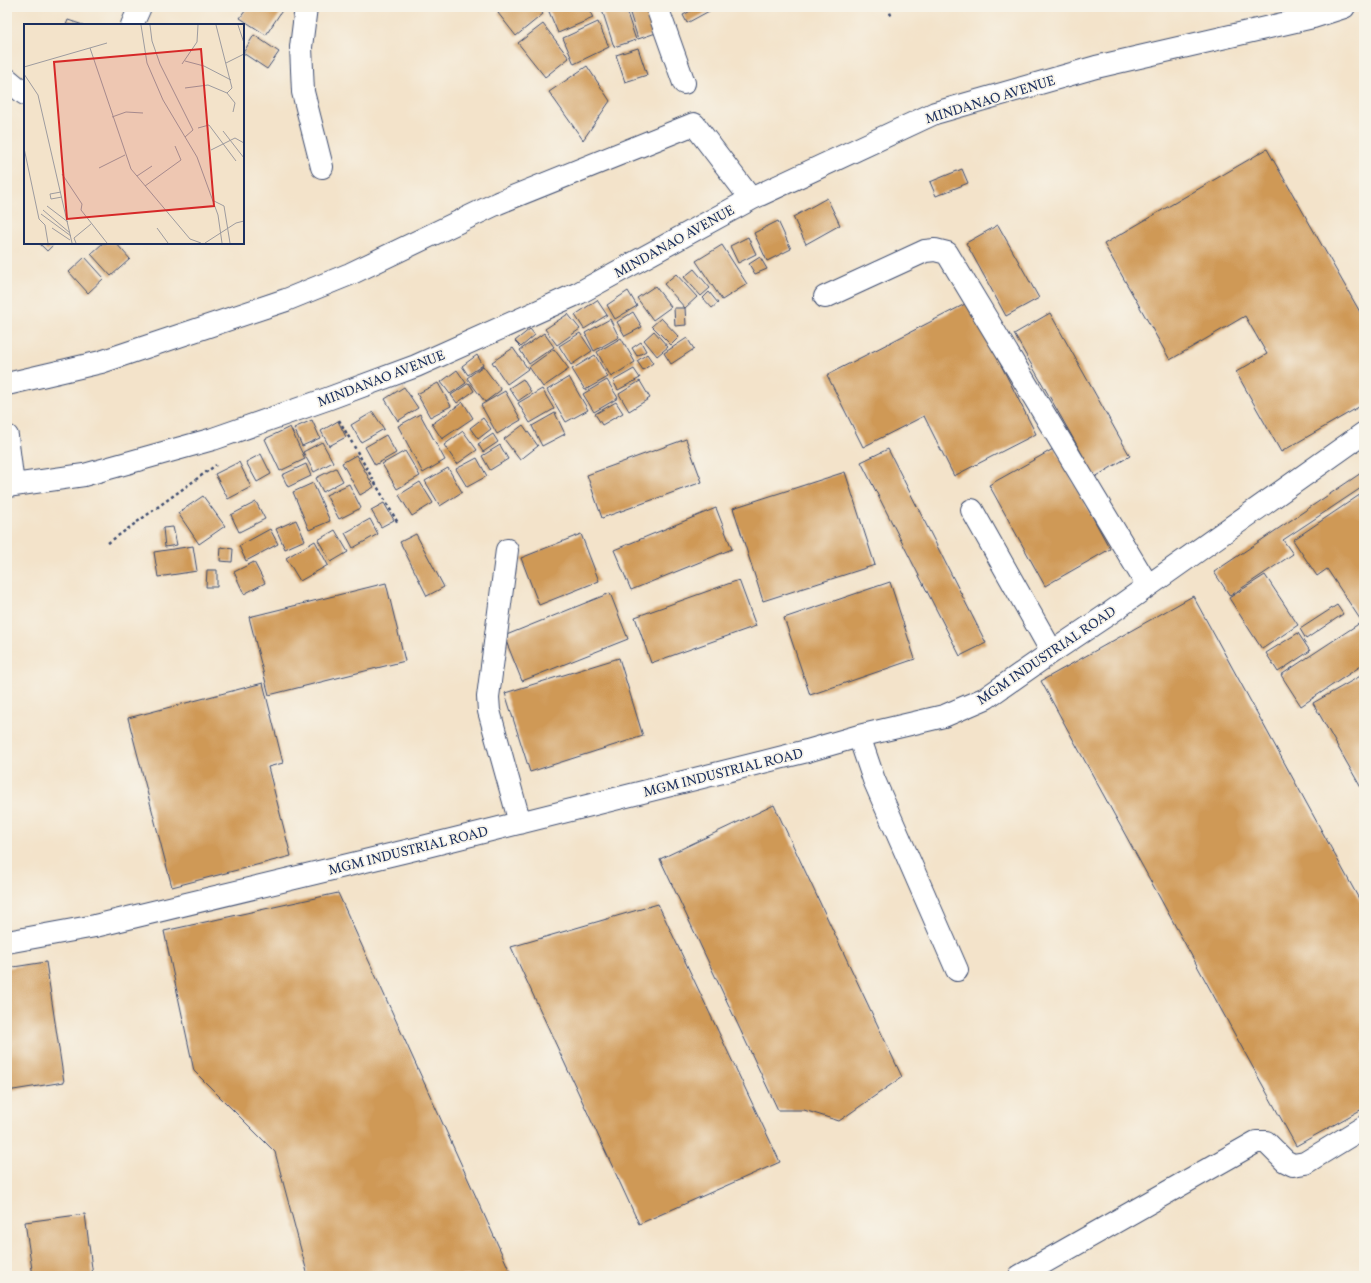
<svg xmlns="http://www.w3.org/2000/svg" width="1371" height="1283" font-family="Vollkorn,serif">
	<rect width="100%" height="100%" fill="#f7f3e8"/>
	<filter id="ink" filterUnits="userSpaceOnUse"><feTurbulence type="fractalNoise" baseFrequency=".025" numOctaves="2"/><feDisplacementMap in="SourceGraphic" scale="8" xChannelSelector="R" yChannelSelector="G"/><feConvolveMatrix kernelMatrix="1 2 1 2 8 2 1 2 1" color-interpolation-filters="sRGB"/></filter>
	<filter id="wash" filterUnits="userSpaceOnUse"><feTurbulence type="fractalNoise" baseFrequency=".012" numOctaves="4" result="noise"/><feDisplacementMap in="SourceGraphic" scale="16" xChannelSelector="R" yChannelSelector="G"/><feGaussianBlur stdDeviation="0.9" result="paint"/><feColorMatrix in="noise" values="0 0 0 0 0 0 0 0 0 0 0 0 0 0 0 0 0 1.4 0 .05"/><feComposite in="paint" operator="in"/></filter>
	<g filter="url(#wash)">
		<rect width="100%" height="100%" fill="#f3e3ca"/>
		<g id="blocks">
			<path fill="#cf9956" d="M 248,7 L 279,7 L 283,9 L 266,35 L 240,18 Z
				M 505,7 L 538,7 L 543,14 L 516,36 L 498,13 Z
				M 547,7 L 588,7 L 593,18 L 558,33 Z
				M 611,7 L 625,7 L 636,40 L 614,47 L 602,10 Z
				M 628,7 L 648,7 L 656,33 L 638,39 Z
				M 698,7 L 710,7 L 711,10 L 687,23 L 683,15 Z
				M 68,20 L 83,25 L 66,25 Z
				M 598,22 L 609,47 L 574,64 L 563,38 Z
				M 543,24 L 569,58 L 545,77 L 518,43 Z
				M 254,35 L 279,52 L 267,69 L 243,53 Z
				M 638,48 L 647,75 L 625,82 L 616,55 Z
				M 587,66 L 610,101 L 583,140 L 549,92 Z
				M 1267,149 L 1364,319 L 1364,404 L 1281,452 L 1236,372 L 1267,354 L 1245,316 L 1170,360 L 1104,244 Z
				M 962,169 L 968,183 L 936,196 L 930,182 Z
				M 827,198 L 840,225 L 806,244 L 793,217 Z
				M 778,221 L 791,249 L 767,261 L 754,233 Z
				M 998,225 L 1039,298 L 1006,316 L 966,243 Z
				M 748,237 L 756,254 L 738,263 L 730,246 Z
				M 39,243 L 55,243 L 47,251 Z
				M 103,243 L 116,243 L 130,259 L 111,276 L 91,254 Z
				M 722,245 L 747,284 L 722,300 L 696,261 Z
				M 85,257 L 104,278 L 88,293 L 69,272 Z
				M 760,257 L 767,269 L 755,274 L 749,264 Z
				M 694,269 L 710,288 L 701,296 L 684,277 Z
				M 676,274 L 697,297 L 685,308 L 664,284 Z
				M 655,286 L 671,307 L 653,320 L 637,298 Z
				M 628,291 L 637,306 L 615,319 L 607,305 Z
				M 709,292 L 718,303 L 712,308 L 703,298 Z
				M 597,300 L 607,315 L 584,329 L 575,315 Z
				M 969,302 L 1036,434 L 954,476 L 924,416 L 863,447 L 827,375 Z
				M 674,308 L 685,308 L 686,325 L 675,326 Z
				M 633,312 L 642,327 L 625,336 L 617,322 Z
				M 1050,313 L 1130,456 L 1095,477 L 1014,334 Z
				M 568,314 L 580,329 L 557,345 L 545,329 Z
				M 661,318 L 679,337 L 671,345 L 652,326 Z
				M 610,319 L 619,337 L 594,351 L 585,333 Z
				M 530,329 L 535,335 L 521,347 L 515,341 Z
				M 654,331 L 668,347 L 657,356 L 644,340 Z
				M 544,333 L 554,347 L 529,364 L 520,350 Z
				M 580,333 L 592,351 L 571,365 L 559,346 Z
				M 621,338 L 635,362 L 611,377 L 597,352 Z
				M 687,338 L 694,349 L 671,364 L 664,353 Z
				M 641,342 L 646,351 L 637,356 L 632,348 Z
				M 513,348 L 528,369 L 507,384 L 492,362 Z
				M 554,349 L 569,369 L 543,387 L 529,367 Z
				M 647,354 L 653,363 L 643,370 L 637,361 Z
				M 477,355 L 483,365 L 468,375 L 462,366 Z
				M 595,355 L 608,377 L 585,390 L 572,369 Z
				M 483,366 L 501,390 L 485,402 L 467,378 Z
				M 634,369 L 640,378 L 618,390 L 613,381 Z
				M 457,370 L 466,383 L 450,394 L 441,382 Z
				M 569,377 L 588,410 L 566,422 L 547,390 Z
				M 523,379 L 531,392 L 518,401 L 509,388 Z
				M 607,380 L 618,398 L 594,412 L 583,394 Z
				M 640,381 L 650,398 L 629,411 L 619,394 Z
				M 438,383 L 451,406 L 430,417 L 417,394 Z
				M 469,383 L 474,391 L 457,403 L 451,395 Z
				M 404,387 L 418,408 L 398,421 L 385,399 Z
				M 542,389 L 554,409 L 530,423 L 518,403 Z
				M 505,391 L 521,420 L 497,434 L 481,405 Z
				M 463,402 L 473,418 L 442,439 L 432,424 Z
				M 616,402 L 623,413 L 602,425 L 595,414 Z
				M 373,412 L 384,429 L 361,442 L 351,425 Z
				M 555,413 L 565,434 L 542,446 L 532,426 Z
				M 420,414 L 445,460 L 423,473 L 398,426 Z
				M 483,418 L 491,429 L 478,439 L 470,428 Z
				M 312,420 L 320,438 L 302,446 L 294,428 Z
				M 338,421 L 346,437 L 329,446 L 321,431 Z
				M 523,425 L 538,446 L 520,460 L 504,439 Z
				M 290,427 L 305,459 L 280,471 L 265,439 Z
				M 463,431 L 477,450 L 457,464 L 444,445 Z
				M 493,434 L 498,442 L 483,452 L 478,444 Z
				M 386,435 L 396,453 L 375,465 L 365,447 Z
				M 686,439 L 702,482 L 602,518 L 587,475 Z
				M 322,442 L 333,462 L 314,472 L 303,452 Z
				M 500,445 L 508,459 L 490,470 L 482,456 Z
				M 1055,448 L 1110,549 L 1045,586 L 989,485 Z
				M 888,449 L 986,643 L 960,656 L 861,462 Z
				M 405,451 L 420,476 L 397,489 L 382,464 Z
				M 261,454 L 271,474 L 257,482 L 246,462 Z
				M 356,455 L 374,487 L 360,495 L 342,463 Z
				M 477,458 L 487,476 L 467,487 L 456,469 Z
				M 239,462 L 251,487 L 228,499 L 215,474 Z
				M 306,464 L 311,476 L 288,487 L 282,475 Z
				M 336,468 L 343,481 L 323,492 L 316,478 Z
				M 448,468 L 462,492 L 440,506 L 425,481 Z
				M 1364,471 L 1364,486 L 1283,540 L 1293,554 L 1230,596 L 1214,572 Z
				M 845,472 L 875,565 L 763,601 L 733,508 Z
				M 420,482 L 433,503 L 412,516 L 399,495 Z
				M 313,483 L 330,521 L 309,530 L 293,492 Z
				M 349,484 L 361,508 L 339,519 L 326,495 Z
				M 1364,492 L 1364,625 L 1327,569 L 1317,576 L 1293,540 Z
				M 203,496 L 225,526 L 199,544 L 178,513 Z
				M 256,502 L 265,519 L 239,532 L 231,515 Z
				M 384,503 L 394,520 L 381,527 L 371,510 Z
				M 716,508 L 732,549 L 631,590 L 614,550 Z
				M 370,519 L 378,534 L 353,548 L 345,533 Z
				M 296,520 L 305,540 L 285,549 L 276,529 Z
				M 173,527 L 177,545 L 165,547 L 163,528 Z
				M 270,529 L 278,544 L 246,561 L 239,546 Z
				M 335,530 L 348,552 L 331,562 L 318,540 Z
				M 416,534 L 444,587 L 427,596 L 400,542 Z
				M 581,534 L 599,581 L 539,605 L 521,558 Z
				M 315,541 L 328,565 L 300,581 L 286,558 Z
				M 193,546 L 197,571 L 158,577 L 154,552 Z
				M 221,547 L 233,549 L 232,562 L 220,561 Z
				M 254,562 L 265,583 L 244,594 L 234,572 Z
				M 207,570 L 217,570 L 217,587 L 206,587 Z
				M 1265,575 L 1298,625 L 1262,649 L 1229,598 Z
				M 739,580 L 756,626 L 651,663 L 635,617 Z
				M 890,582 L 915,659 L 810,695 L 784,618 Z
				M 386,583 L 405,661 L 269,695 L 249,617 Z
				M 610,593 L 628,639 L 522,681 L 504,636 Z
				M 1193,596 L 1364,908 L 1364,1108 L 1296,1146 L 1041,681 Z
				M 1337,605 L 1343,614 L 1306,639 L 1300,629 Z
				M 1360,623 L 1364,628 L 1364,664 L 1301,706 L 1281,675 Z
				M 1298,633 L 1310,651 L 1278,672 L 1266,653 Z
				M 619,658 L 643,736 L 530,772 L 505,693 Z
				M 1364,674 L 1364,793 L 1313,703 Z
				M 263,683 L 283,763 L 268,767 L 291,856 L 172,887 L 128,718 Z
				M 774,805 L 902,1077 L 839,1121 L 804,1110 L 778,1110 L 660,859 Z
				M 338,893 L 512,1276 L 308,1276 L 275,1152 L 194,1071 L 164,931 Z
				M 658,904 L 780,1162 L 639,1224 L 511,947 Z
				M 46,962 L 64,1082 L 7,1091 L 7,968 Z
				M 85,1214 L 93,1276 L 33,1276 L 25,1222 Z"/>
		</g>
	</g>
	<g filter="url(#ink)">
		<use href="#blocks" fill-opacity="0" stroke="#3b4a6e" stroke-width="1"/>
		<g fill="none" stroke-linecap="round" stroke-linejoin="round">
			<defs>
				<path id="minor" d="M 306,7 L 301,47 L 303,92 L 322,167
					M 657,7 L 684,83
					M 132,25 L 140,7
					M 7,79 L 25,94
					M 825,297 L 925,251 L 935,250 L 947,253 L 1148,586
					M 972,510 L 1052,652
					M 507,550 L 488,697 L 489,711 L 520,823
					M 859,736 L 874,780 L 957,970
					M 7,942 L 95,926 L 419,848 L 807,751 L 859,736 L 944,716 L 986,698 L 1052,652 L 1110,613 L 1364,433
					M 1020,1276 L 1256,1142 L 1266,1142 L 1285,1161 L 1293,1165 L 1305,1163 L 1364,1127"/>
				<path id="major" d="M 7,384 L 101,362 L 286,300 L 350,274 L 498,203 L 694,124 L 751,199
					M 7,436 L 13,485
					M 7,486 L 84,475 L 213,439 L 327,399 L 416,366 L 579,293 L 751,199 L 935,113 L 1096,67 L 1313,17 L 1344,7"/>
			</defs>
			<use href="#minor" stroke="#3b4a6e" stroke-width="24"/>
			<use href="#major" stroke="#3b4a6e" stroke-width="24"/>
			<path stroke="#3b4a6e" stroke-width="2.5" stroke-dasharray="3 3" stroke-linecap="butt" d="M 888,7 L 892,18
				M 339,420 L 398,523
				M 108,543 L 216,465"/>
			<use href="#minor" stroke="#fff" stroke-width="22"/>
			<use href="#major" stroke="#fff" stroke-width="22"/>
		</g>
	</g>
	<g text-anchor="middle" stroke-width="3.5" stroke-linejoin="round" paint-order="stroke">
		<g font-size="14" fill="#1b2f5e" stroke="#f7f3e8">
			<text transform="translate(990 99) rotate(-17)" y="5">MINDANAO AVENUE</text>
			<text transform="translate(674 241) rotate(-29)" y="5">MINDANAO AVENUE</text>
			<text transform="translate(381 378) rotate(-21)" y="5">MINDANAO AVENUE</text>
			<text transform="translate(1046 655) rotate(-34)" y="5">MGM INDUSTRIAL ROAD</text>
			<text transform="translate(723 772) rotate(-14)" y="5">MGM INDUSTRIAL ROAD</text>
			<text transform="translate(408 850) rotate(-14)" y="5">MGM INDUSTRIAL ROAD</text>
		</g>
	</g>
	<g transform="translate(24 24)">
		<rect width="220" height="220" fill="#f3e3ca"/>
		<path fill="none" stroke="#9d9b9f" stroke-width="1" d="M 117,1 L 123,39 L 139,76 L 173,133 L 194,191 L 198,219M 126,1 L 128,17 L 136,40 L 169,106 L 161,113M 214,1 L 220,19M 66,24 L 107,145 L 166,215 L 177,219M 161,37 L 180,42 L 207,56M 202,39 L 220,30M 158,40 L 173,18 L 174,1M 0,43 L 83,19M 0,50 L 14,71 L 48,219M 161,64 L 184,61 L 203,69 L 208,64 L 192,1M 203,69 L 211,79 L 209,88M 88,93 L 102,88 L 119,89M 174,104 L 185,101 L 212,137M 199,107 L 220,134M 0,124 L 15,195 L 21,201 L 24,219M 187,126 L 211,114 L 220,119M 75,144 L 101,131M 38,150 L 58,180 L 57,186 L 83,219M 113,152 L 128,142M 121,162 L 157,136 L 151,122M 37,168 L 26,170 L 27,175 L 38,173M 188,176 L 200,182 L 206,219M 23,182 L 44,198M 19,186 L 46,209M 17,190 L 47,212M 28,204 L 46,216M 133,204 L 144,219M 52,219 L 50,214 L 67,200M 181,219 L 212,199 L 220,197"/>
		<path fill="#d62828" fill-opacity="0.15" stroke="#d62828" stroke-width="2" d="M 177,25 L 190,182 L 43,195 L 30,38 Z"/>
		<rect width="220" height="220" fill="none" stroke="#1b2f5e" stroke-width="2"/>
	</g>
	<rect width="1371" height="1283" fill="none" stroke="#f7f3e8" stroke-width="24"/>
</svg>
